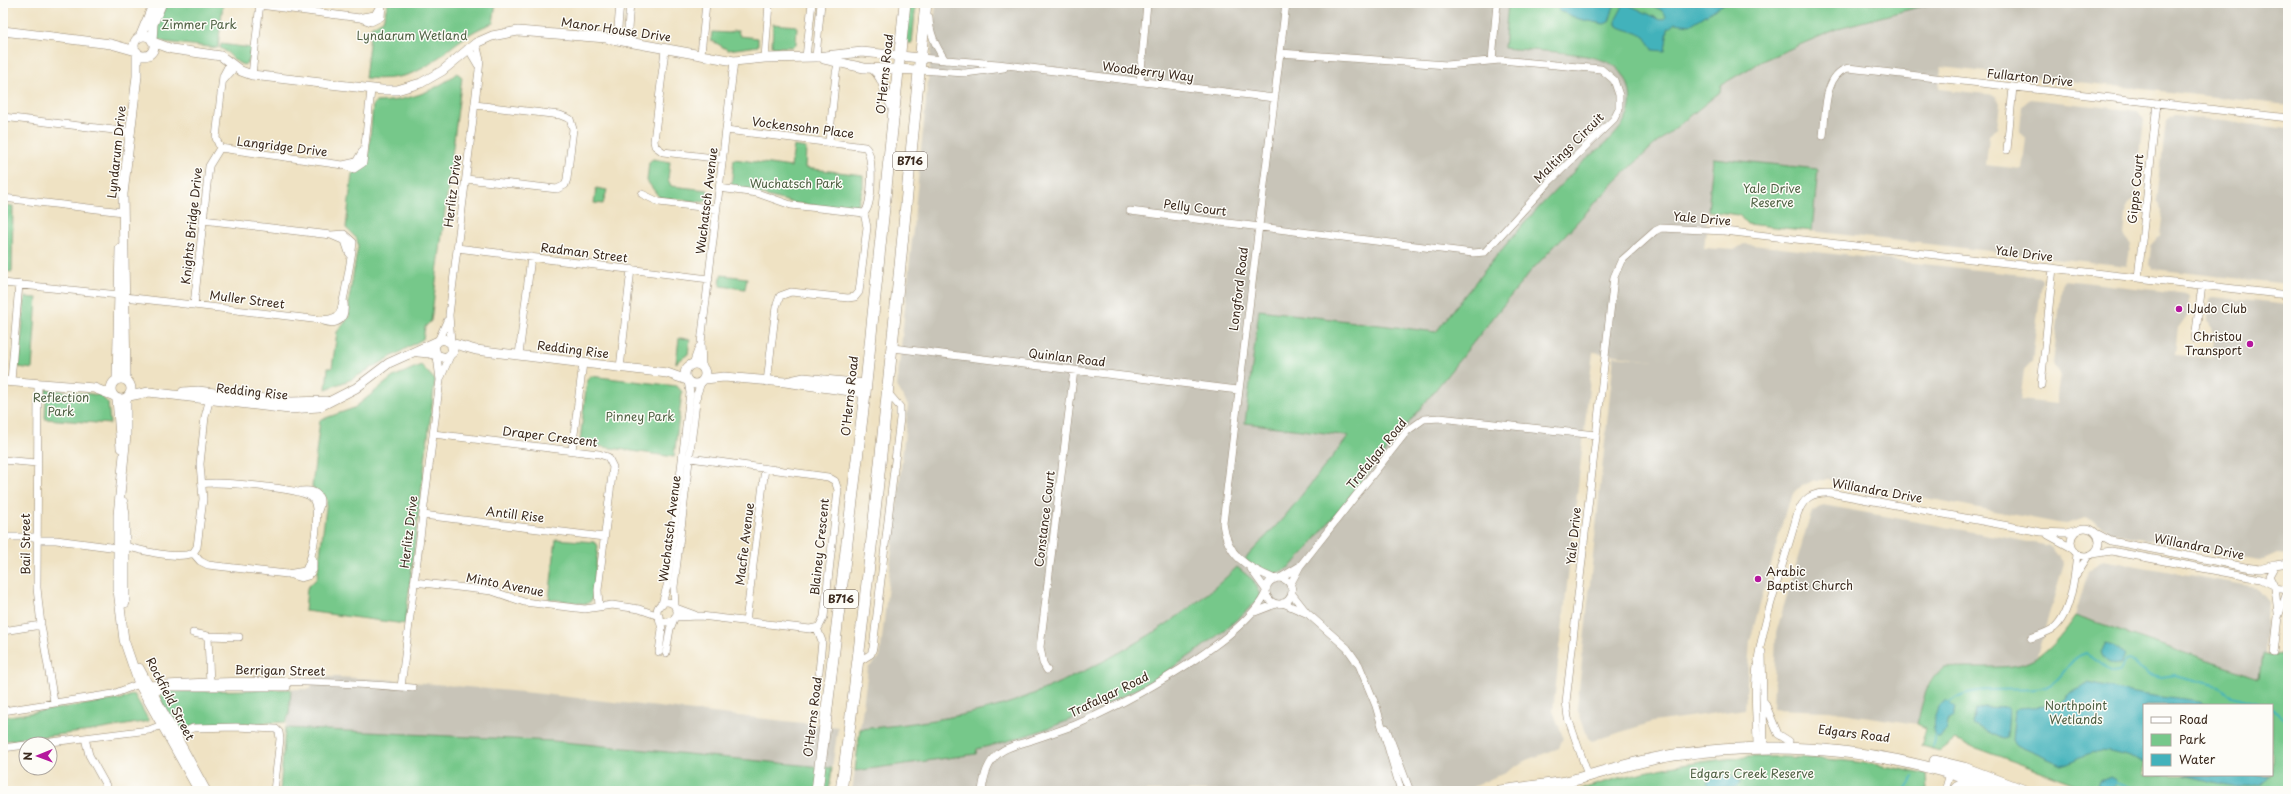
<svg xmlns="http://www.w3.org/2000/svg" width="2291" height="794" font-family="'Playpen Sans',sans-serif">
	<rect width="100%" height="100%" fill="#fdfcf7"/>
	<filter id="ink" filterUnits="userSpaceOnUse"><feTurbulence type="fractalNoise" baseFrequency=".025" numOctaves="2"/><feDisplacementMap in="SourceGraphic" scale="8" xChannelSelector="R" yChannelSelector="G"/><feConvolveMatrix kernelMatrix="1 2 1 2 8 2 1 2 1" color-interpolation-filters="sRGB"/></filter>
	<filter id="wash" filterUnits="userSpaceOnUse"><feTurbulence type="fractalNoise" baseFrequency=".012" numOctaves="4" result="noise"/><feDisplacementMap in="SourceGraphic" scale="16" xChannelSelector="R" yChannelSelector="G"/><feGaussianBlur stdDeviation="0.9" result="paint"/><feColorMatrix in="noise" values="0 0 0 0 0 0 0 0 0 0 0 0 0 0 0 0 0 1.4 0 .05"/><feComposite in="paint" operator="in"/></filter>
	<g filter="url(#wash)">
		<rect width="100%" height="100%" fill="#efe2c3"/>
		<path fill="#c8c4b8" d="M 936,3 L 1824,3 L 1722,84 L 1764,60 L 1842,27 L 1934,3 L 2288,3 L 2288,105 L 1941,67 L 1939,89 L 1995,95 L 2000,103 L 1997,128 L 1989,135 L 1986,165 L 2022,169 L 2026,139 L 2020,131 L 2022,106 L 2030,99 L 2138,111 L 2144,120 L 2135,198 L 2127,205 L 2124,235 L 2131,244 L 2127,266 L 1747,224 L 1739,215 L 1708,211 L 1704,248 L 1734,250 L 1744,244 L 2040,277 L 2042,280 L 2032,361 L 2024,370 L 2020,400 L 2056,404 L 2060,374 L 2053,364 L 2062,285 L 2065,280 L 2188,294 L 2189,297 L 2188,314 L 2178,328 L 2175,355 L 2212,358 L 2214,335 L 2208,321 L 2210,299 L 2213,297 L 2288,305 L 2288,555 L 2277,554 L 2264,560 L 2258,560 L 2112,533 L 2092,520 L 2085,518 L 2067,524 L 2058,523 L 1832,480 L 1814,480 L 1797,489 L 1787,506 L 1750,641 L 1745,709 L 1653,722 L 1592,741 L 1588,738 L 1577,708 L 1614,356 L 1655,360 L 1593,352 L 1553,711 L 1563,737 L 1559,748 L 1527,760 L 1510,770 L 1464,791 L 852,791 L 868,668 L 880,657 L 908,405 L 897,387 Z
			M 2174,115 L 2288,129 L 2288,284 L 2153,269 L 2149,265 L 2151,246 L 2160,236 L 2163,210 L 2157,201 L 2166,121 Z
			M 1823,505 L 2050,546 L 2064,563 L 2036,659 L 2024,665 L 2008,667 L 1944,668 L 1930,681 L 1917,724 L 1829,711 L 1773,709 L 1776,633 L 1807,526 L 1812,512 Z
			M 2103,560 L 2256,587 L 2268,601 L 2265,654 L 2262,654 L 2259,678 L 2075,616 L 2088,572 Z
			M 313,676 L 380,679 L 533,693 L 838,727 L 832,768 L 553,741 L 285,728 L 289,715 L 291,689 L 311,689 Z"/>
		<path fill="#76c88a" stroke="#587954" fill-rule="evenodd" d="M 167,3 L 223,3 L 218,48 L 165,42 L 158,39 C 152,27 161,14 167,3 Z
			M 388,3 L 496,3 L 493,23 C 439,42 435,85 365,78 L 371,27 L 383,20 Z
			M 907,3 L 916,3 L 912,43 L 908,43 L 904,38 Z
			M 1508,3 L 1934,3 L 1842,27 L 1764,60 L 1721,85 L 1720,92 L 1653,146 L 1616,181 L 1530,272 L 1305,552 C 1282,576 1273,582 1245,559 L 1285,516 L 1349,436 L 1245,423 L 1259,310 L 1436,332 C 1471,287 1506,242 1545,201 C 1557,189 1569,176 1581,164 C 1597,150 1621,134 1628,114 C 1634,97 1629,78 1616,67 C 1597,51 1530,51 1504,48 Z
			M 773,24 L 797,26 L 796,44 L 793,47 L 772,47 Z
			M 733,31 L 738,31 L 740,36 L 758,38 L 758,46 L 728,50 L 711,40 L 712,32 L 729,33 Z
			M 221,44 L 251,48 L 249,61 L 244,65 C 234,63 230,52 220,48 Z
			M 457,73 L 462,77 L 431,321 L 425,327 L 423,339 L 352,379 L 326,389 L 328,368 L 332,368 L 337,332 L 349,317 L 349,299 L 358,246 L 357,239 L 346,228 L 352,174 L 363,168 L 368,163 L 373,104 L 376,102 C 406,101 433,93 457,73 Z
			M 794,146 L 806,148 L 805,168 L 863,175 L 863,187 L 856,210 L 794,203 L 731,187 L 734,159 L 791,167 Z
			M 1713,158 L 1818,169 L 1812,231 L 1747,224 L 1739,215 L 1708,211 Z
			M 653,159 L 670,162 L 668,179 L 671,186 L 708,190 L 707,200 L 703,202 L 659,197 L 647,181 L 649,162 Z
			M 596,188 L 607,190 L 603,204 L 594,203 Z
			M 3,205 L 13,206 L 12,272 L 3,271 Z
			M 721,275 L 747,278 L 745,289 L 720,286 Z
			M 25,297 L 37,298 L 32,369 L 19,367 Z
			M 679,338 L 690,339 L 688,354 L 676,363 Z
			M 421,365 L 435,380 L 405,624 L 305,611 L 307,588 L 317,578 L 327,500 L 312,487 L 320,420 L 354,408 L 393,377 Z
			M 590,376 L 677,386 L 682,392 L 674,457 L 583,444 L 580,441 L 587,380 Z
			M 46,389 L 100,395 L 108,403 L 110,424 L 45,419 Z
			M 556,539 L 594,542 L 598,546 L 592,600 L 587,604 L 549,599 Z
			M 1237,567 L 1253,580 L 1260,595 L 1258,600 C 1181,675 1080,725 977,749 L 976,754 L 855,771 L 860,729 C 905,725 948,719 992,708 C 1020,701 1047,688 1074,676 C 1134,647 1189,614 1237,567 Z
			M 2075,616 L 2259,678 L 2262,654 L 2288,655 L 2285,688 L 2288,689 L 2288,791 L 2094,791 L 1955,740 L 1940,751 L 1921,746 L 1926,728 L 1917,724 C 1923,703 1925,680 1944,668 C 2015,663 2029,682 2075,616 ZM 2144,705 L 2272,705 L 2272,775 L 2144,775 Z
			M 291,689 L 289,715 L 286,722 L 195,726 L 180,729 C 170,724 159,703 161,692 Z
			M 134,694 L 149,721 L 91,731 L 3,741 L 3,717 L 122,699 Z
			M 285,728 L 553,741 L 832,768 L 829,791 L 280,791 Z
			M 1747,757 C 1808,756 1868,760 1927,775 L 1928,791 L 1576,791 C 1632,772 1688,762 1747,757 Z"/>
		<path fill="#42b2bb" stroke="#3e6e6c" d="M 1557,3 L 1615,3 L 1609,22 L 1604,24 L 1579,19 L 1559,11 Z
			M 1647,3 L 1725,3 L 1690,25 L 1675,23 L 1668,29 L 1665,51 L 1653,50 C 1644,28 1629,34 1616,25 L 1616,19 L 1623,6 L 1629,5 L 1661,20 L 1665,19 L 1666,16 L 1661,10 Z
			M 2106,643 L 2113,645 L 2125,656 L 2121,665 C 2111,664 2104,661 2101,651 Z
			M 2088,683 L 2139,694 L 2200,702 L 2205,705 L 2144,705 L 2144,763 C 2127,756 2106,747 2088,754 C 2079,757 2072,763 2062,765 L 2014,744 L 2012,740 L 2015,711 L 2018,708 L 2058,705 L 2072,691 Z
			M 1946,700 L 1955,708 L 1953,717 L 1947,721 L 1946,729 L 1940,738 L 1936,736 C 1930,723 1935,708 1946,700 Z
			M 1984,707 L 2007,708 L 2009,711 L 2007,738 L 2003,739 L 1972,724 L 1975,710 Z
			M 1726,774 L 1739,778 L 1740,784 L 1734,788 L 1709,788 L 1707,782 L 1715,776 Z
			M 2183,775 L 2271,775 L 2263,784 L 2240,788 Z
			M 2110,777 L 2116,780 L 2113,791 L 2097,786 L 2099,781 Z"/>
		<g fill="none" stroke-linecap="round" stroke-linejoin="round">
			<path stroke="#42b2bb" stroke-width="2" d="M 1948,705 C 1961,684 2014,691 2036,689 C 2064,687 2064,659 2086,653 L 2112,672 L 2120,671 L 2125,662 L 2130,661 L 2149,674 L 2161,677 L 2175,675 L 2218,686 L 2229,695 L 2264,705
				M 2272,709 L 2278,712 L 2288,725
				M 1932,747 L 1936,735
				M 2115,783 L 2143,791
				M 1904,791 L 1914,776"/>
		</g>
	</g>
	<g filter="url(#ink)">
		<g fill="none" stroke-linecap="round" stroke-linejoin="round">
			<defs>
				<path id="minor" d="M 260,5 L 360,18 L 371,22 L 381,17 L 382,3
					M 362,17 L 375,15 L 381,4
					M 929,17 C 929,33 936,47 945,60
					M 617,40 L 620,3
					M 627,42 L 630,3
					M 468,48 L 478,65
					M 665,50 L 654,141 L 655,146 L 663,152 L 723,159
					M 701,54 L 706,3
					M 806,57 L 812,3
					M 816,57 L 821,3
					M 765,58 L 769,3
					M 920,58 L 998,64 L 1274,98
					M 1492,60 L 1497,3
					M 919,70 L 965,73 L 1004,68
					M 252,75 L 260,3
					M 223,81 L 235,67
					M 1140,82 L 1147,3
					M 3,117 L 131,132
					M 726,130 L 865,147 C 874,153 873,206 864,213
					M 1823,136 C 1826,114 1823,75 1848,68 L 2288,118
					M 829,142 L 836,73 L 839,59
					M 220,148 L 343,165 L 354,169 L 363,163 L 371,90
					M 2007,150 L 2013,87
					M 343,165 L 356,162 L 362,152
					M 466,179 L 557,189 L 565,185 L 567,179 L 573,129 L 570,119 L 560,115 L 475,105
					M 719,188 L 757,193 L 791,205 L 864,213
					M 642,194 L 659,202 L 717,209
					M 3,198 L 123,212
					M 1130,211 L 1473,253 L 1485,252 L 1550,181 L 1614,119 L 1619,109 L 1619,95 L 1614,80 L 1601,69 L 1500,60 L 1447,65 L 1280,53
					M 203,220 L 331,235 L 345,241 L 349,253
					M 457,248 L 709,279
					M 2138,278 L 2157,103
					M 3,283 L 119,295
					M 125,297 L 321,320 C 327,319 335,320 339,314 C 343,308 352,253 353,242 L 344,234 L 331,235
					M 194,305 L 209,166 L 220,148 L 216,138 L 223,76 L 230,63
					M 323,321 C 338,326 346,319 344,303
					M 2195,339 L 2202,285
					M 438,341 L 447,321
					M 451,342 L 449,315 L 479,70 L 480,60 L 476,43
					M 893,348 L 1238,390
					M 519,355 L 531,257
					M 693,364 L 699,347
					M 702,366 L 701,343 L 734,61
					M 620,368 L 631,269
					M 441,377 L 450,356
					M 11,381 L 19,284
					M 767,382 L 776,307 L 780,296 L 791,292 L 848,298 L 855,297 L 859,292 L 867,227 L 864,213
					M 38,384 L 37,588 L 41,625 L 54,702
					M 2041,385 L 2053,268
					M 433,434 L 599,454 L 608,457 L 613,467 L 598,590 L 599,607
					M 572,450 L 583,363
					M 3,460 L 37,463
					M 301,491 C 316,489 324,496 318,511
					M 423,515 L 604,537
					M2071 542a14 14 0 1 1 28 0a14 14 0 1 1-28 0Z
					M 2096,533 L 2111,541 L 2245,567 L 2260,569 L 2275,565
					M 2048,535 L 2072,548
					M 3,537 L 37,537
					M 37,540 L 56,540 L 118,548
					M 125,546 C 143,551 177,560 193,553 L 200,561 L 208,565 L 287,574 L 305,571 C 313,560 323,506 311,497 C 300,488 218,481 202,484
					M 193,553 L 197,547 L 203,499 L 200,464 L 205,417 L 211,394
					M 2092,554 L 2111,551 L 2239,575 L 2261,579 L 2271,584
					M 2288,563 L 2275,565 L 2269,576 L 2275,588 L 2288,590
					M 1251,569 L 1266,590
					M 291,575 L 301,578 L 308,576 L 313,570 L 313,560
					M 2076,575 L 2088,556
					M 1280,578 L 1300,566
					M1266 591a13 13 0 1 1 26 0a13 13 0 1 1-26 0Z
					M 1275,579 C 1246,567 1227,556 1223,523 L 1286,3
					M 414,582 L 492,591 L 524,602 L 585,609 L 612,605 L 639,609 L 659,616
					M 1290,585 L 1300,566 L 1407,431 L 1424,419 L 1440,418 L 1596,435
					M 2275,588 L 2278,613
					M 1292,594 L 1307,613 L 1347,648 L 1359,665 L 1376,706 L 1401,791
					M657 612a10 10 0 1 1 20 0a10 10 0 1 1-20 0Z
					M 1283,603 L 1306,613
					M 662,604 L 667,586 L 690,393 L 688,381
					M 675,607 L 674,587 L 697,394 L 701,383
					M 676,608 L 695,615
					M 1255,612 L 1276,604
					M 675,617 L 701,616 L 810,629 L 819,627 L 824,617 L 838,490 L 835,481 L 828,477 L 683,457
					M 746,622 L 765,468
					M 817,628 L 822,641 L 819,672
					M 3,631 L 41,625
					M 193,633 L 208,636 L 239,637
					M 208,636 L 210,685
					M 2031,638 C 2038,635 2047,633 2054,628 C 2071,614 2075,574 2077,554
					M 659,652 L 662,629 L 659,618
					M 1762,652 L 1764,748
					M 666,653 L 670,629 L 674,619
					M 2274,653 L 2278,617 L 2288,590
					M 858,662 L 871,654 L 873,648 L 900,418 L 900,407 L 888,393
					M 1047,670 L 1043,663 L 1040,647 L 1074,370
					M 147,685 C 236,679 324,680 413,688
					M 401,687 L 440,380 L 437,356
					M 150,696 L 159,690 L 170,687 L 287,687
					M 1765,703 L 1778,734 L 1789,741
					M 3,711 L 113,694 L 139,684
					M 1386,728 L 1410,791
					M 175,736 L 193,728 L 236,727 L 276,729 L 279,732 L 280,739 L 274,791
					M 85,738 L 89,755 L 109,791
					M 35,744 L 149,730 L 162,725
					M 3,748 L 26,745
					M 1757,748 C 1757,721 1753,693 1757,666 C 1764,615 1784,564 1797,515 C 1803,498 1812,492 1830,493 L 2041,532 L 2066,533 L 2077,530
					M 1588,775 L 1568,718 L 1566,702 L 1614,277 L 1621,261 L 1655,231 L 1661,228 L 1724,231 L 2288,295
					M 982,791 C 984,776 987,763 999,753 C 1008,746 1021,744 1032,740 C 1047,735 1061,730 1075,725 C 1123,705 1246,639 1266,592
					M 1945,791 L 1951,770
					M 1952,791 C 1957,782 1964,783 1973,785"/>
				<path id="tertiary" d="M 3,31 L 111,44 L 136,51
					M134 46a10 10 0 1 1 20 0a10 10 0 1 1-20 0Z
					M 140,37 L 154,3
					M 152,41 L 153,24 L 162,3
					M 153,42 L 172,49 L 221,56 L 241,71 L 252,75 L 382,90 L 397,90 L 421,83 L 442,71 L 476,43 L 492,36 L 518,31 L 606,38 L 734,61 L 765,58 L 816,57 L 862,52 L 920,58
					M 824,59 L 864,68 L 919,70
					M 872,68 C 886,79 884,97 894,109
					M 451,343 L 476,350 L 667,373 L 687,380
					M 418,352 L 429,353 L 446,358 L 453,352 L 451,343 L 444,339 L 438,341 L 434,346 L 436,354
					M685 374a10 10 0 1 1 20 0a10 10 0 1 1-20 0Z
					M111 389a10 10 0 1 1 20 0a10 10 0 1 1-20 0Z
					M 705,379 L 724,377 L 785,382 L 865,393
					M 117,380 L 120,248
					M 126,380 L 123,194 L 137,76 L 137,52
					M 3,381 L 94,388 L 112,395
					M 786,382 L 804,378 L 865,384
					M 183,392 L 198,391 L 291,402 L 326,401
					M 129,396 L 149,392 L 289,409 L 319,407 L 356,388 L 389,363 L 438,341
					M 117,399 L 121,448
					M 126,399 L 126,435 L 118,515 L 118,590 L 124,640 L 139,684 L 199,791
					M 123,502 L 125,515 L 125,603
					M 139,668 L 206,791"/>
				<path id="primary" d="M 1935,761 L 1964,768 L 2025,791
					M 817,791 L 865,393 L 905,3
					M 841,791 C 877,529 899,266 926,3
					M 1500,791 C 1522,788 1544,785 1566,782 C 1576,780 1587,776 1598,773 C 1623,766 1648,759 1674,755 C 1789,739 1895,750 2003,791"/>
			</defs>
			<use href="#minor" stroke="#958670" stroke-width="8"/>
			<use href="#tertiary" stroke="#958670" stroke-width="10"/>
			<use href="#primary" stroke="#958670" stroke-width="12"/>
			<use href="#minor" stroke="#fff" stroke-width="7"/>
			<use href="#tertiary" stroke="#fff" stroke-width="9"/>
			<use href="#primary" stroke="#fff" stroke-width="11"/>
		</g>
	</g>
	<g fill="#b5179e" stroke="#fdfcf7" stroke-width="1.5">
		<circle cx="2179" cy="309" r="4"/>
		<circle cx="2250" cy="344" r="4"/>
		<circle cx="1758" cy="579" r="4"/>
	</g>
	<g text-anchor="middle" stroke-width="3" stroke-linejoin="round" paint-order="stroke">
		<g fill="#fdfcf7" stroke="#75695f" stroke-width="1">
			<rect x="893" y="152" width="34" height="18" rx="3"/>
			<rect x="824" y="590" width="34" height="18" rx="3"/>
		</g>
		<g font-size="11" font-weight="bold" fill="#3b2a1e">
			<text x="910" y="165">B716</text>
			<text x="841" y="603">B716</text>
		</g>
		<g font-size="12" fill="#506144" stroke="#fdfcf7">
			<text x="199" y="29">Zimmer Park</text>
			<text x="412" y="40">Lyndarum Wetland</text>
			<text x="796" y="188">Wuchatsch Park</text>
			<text x="1772" y="193">Yale Drive<tspan x="1772" dy="14">Reserve</tspan></text>
			<text x="61" y="402">Reflection<tspan x="61" dy="14">Park</tspan></text>
			<text x="640" y="421">Pinney Park</text>
			<text x="2076" y="710">Northpoint<tspan x="2076" dy="14">Wetlands</tspan></text>
			<text x="1752" y="778">Edgars Creek Reserve</text>
		</g>
		<g font-size="12" fill="#3b2a1e" stroke="#fdfcf7">
			<text transform="translate(616 30) rotate(8)" y="4">Manor House Drive</text>
			<text transform="translate(1148 72) rotate(7)" y="4">Woodberry Way</text>
			<text transform="translate(885 74) rotate(-84)" y="4">O'Herns Road</text>
			<text transform="translate(2030 78) rotate(6)" y="4">Fullarton Drive</text>
			<text transform="translate(803 128) rotate(7)" y="4">Vockensohn Place</text>
			<text transform="translate(282 147) rotate(7)" y="4">Langridge Drive</text>
			<text transform="translate(1569 148) rotate(-45)" y="4">Maltings Circuit</text>
			<text transform="translate(117 152) rotate(-84)" y="4">Lyndarum Drive</text>
			<text transform="translate(2136 189) rotate(-84)" y="4">Gipps Court</text>
			<text transform="translate(453 191) rotate(-83)" y="4">Herlitz Drive</text>
			<text transform="translate(707 201) rotate(-83)" y="4">Wuchatsch Avenue</text>
			<text transform="translate(1195 208) rotate(7)" y="4">Pelly Court</text>
			<text transform="translate(1702 219) rotate(5)" y="4">Yale Drive</text>
			<text transform="translate(192 226) rotate(-84)" y="4">Knights Bridge Drive</text>
			<text transform="translate(584 253) rotate(7)" y="4">Radman Street</text>
			<text transform="translate(2024 254) rotate(7)" y="4">Yale Drive</text>
			<text transform="translate(1239 289) rotate(-83)" y="4">Longford Road</text>
			<text transform="translate(247 300) rotate(7)" y="4">Muller Street</text>
			<text transform="translate(573 350) rotate(7)" y="4">Redding Rise</text>
			<text transform="translate(1067 358) rotate(7)" y="4">Quinlan Road</text>
			<text transform="translate(252 392) rotate(6)" y="4">Redding Rise</text>
			<text transform="translate(850 396) rotate(-84)" y="4">O'Herns Road</text>
			<text transform="translate(550 437) rotate(7)" y="4">Draper Crescent</text>
			<text transform="translate(1377 454) rotate(-51)" y="4">Trafalgar Road</text>
			<text transform="translate(1877 491) rotate(10)" y="4">Willandra Drive</text>
			<text transform="translate(515 515) rotate(7)" y="4">Antill Rise</text>
			<text transform="translate(1045 519) rotate(-83)" y="4">Constance Court</text>
			<text transform="translate(670 529) rotate(-83)" y="4">Wuchatsch Avenue</text>
			<text transform="translate(409 532) rotate(-83)" y="4">Herlitz Drive</text>
			<text transform="translate(1574 536) rotate(-84)" y="4">Yale Drive</text>
			<text transform="translate(26 544) rotate(-90)" y="4">Bail Street</text>
			<text transform="translate(745 544) rotate(-83)" y="4">Macfie Avenue</text>
			<text transform="translate(820 547) rotate(-84)" y="4">Blainey Crescent</text>
			<text transform="translate(2199 547) rotate(11)" y="4">Willandra Drive</text>
			<text transform="translate(505 585) rotate(11)" y="4">Minto Avenue</text>
			<text transform="translate(280 671) rotate(1)" y="4">Berrigan Street</text>
			<text transform="translate(1109 695) rotate(-26)" y="4">Trafalgar Road</text>
			<text transform="translate(170 699) rotate(63)" y="4">Rockfield Street</text>
			<text transform="translate(813 717) rotate(-83)" y="4">O'Herns Road</text>
			<text transform="translate(1854 734) rotate(7)" y="4">Edgars Road</text>
		</g>
		<g font-size="12" fill="#3b2a1e" stroke="#fdfcf7" text-anchor="start">
			<text x="2187" y="313">IJudo Club</text>
			<text x="2242" y="341" text-anchor="end">Christou<tspan x="2242" dy="14">Transport</tspan></text>
			<text x="1766" y="576">Arabic<tspan x="1766" dy="14">Baptist Church</tspan></text>
		</g>
	</g>
	<rect width="2291" height="794" fill="none" stroke="#fdfcf7" stroke-width="16"/>
	<rect x="2143" y="704" width="130" height="72" fill="#fdfcf7" stroke="#afa8a0"/>
	<rect x="2151" y="717" width="20" height="6" fill="#ffffff" stroke="#afa8a0"/>
	<text x="2179" y="724" font-size="12" fill="#3b2a1e">Road</text>
	<rect x="2151" y="734" width="20" height="12" fill="#76c88a" stroke="#afa8a0"/>
	<text x="2179" y="744" font-size="12" fill="#3b2a1e">Park</text>
	<rect x="2151" y="754" width="20" height="12" fill="#42b2bb" stroke="#afa8a0"/>
	<text x="2179" y="764" font-size="12" fill="#3b2a1e">Water</text>
	<g transform="translate(38 756) rotate(269)"><circle r="19" fill="#fdfcf7" stroke="#afa8a0"/>
	<path d="M0-3L7 15L0 10L-7 15Z" fill="#b5179e"/>
	<text y="-6" font-size="11" font-weight="bold" text-anchor="middle" fill="#3b2a1e">N</text>
	</g>
</svg>
